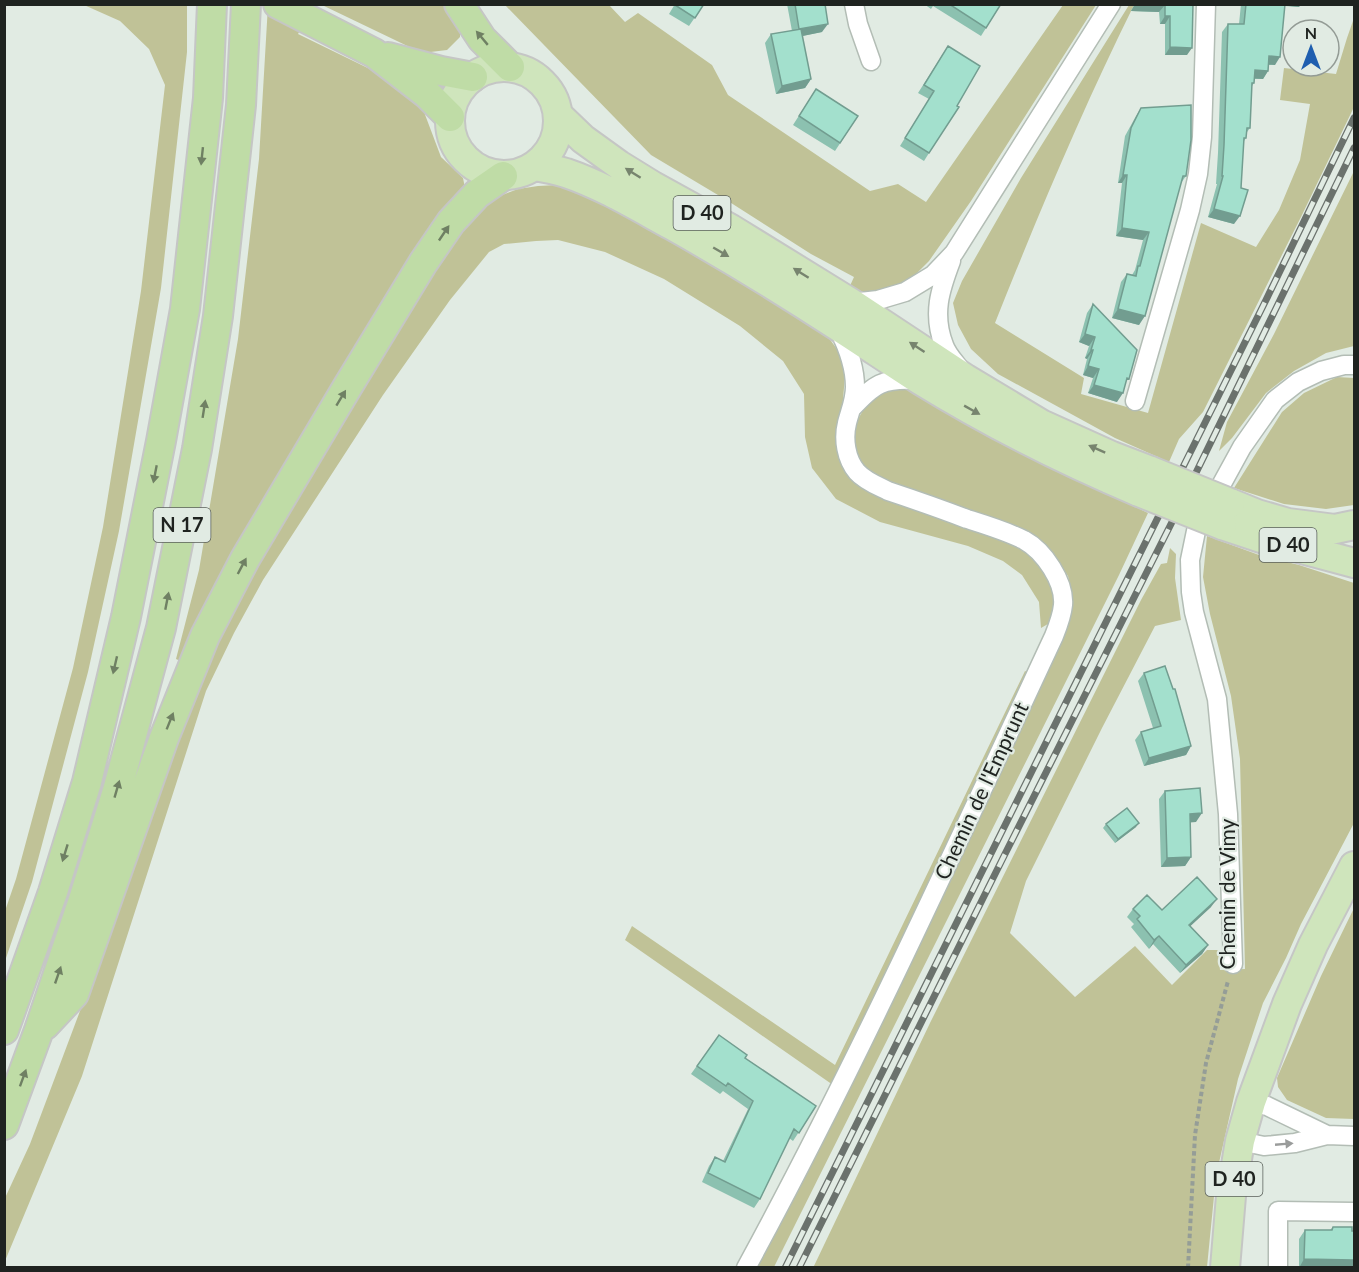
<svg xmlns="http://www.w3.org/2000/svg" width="1359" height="1272" font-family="Lato,sans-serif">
	<rect width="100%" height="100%" fill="#e1ebe3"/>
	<path fill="#c0c297" d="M 84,5 L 187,5 L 187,52 L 161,288 L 119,531 L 88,672 L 32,882 L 5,961 L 5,911 L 16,879 L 73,668 L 103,527 L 141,291 L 165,85 L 149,49 L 120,21 Z
		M 268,5 L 315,5 L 298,34 L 378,73 L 421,104 L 441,157 L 463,178 L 465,188 L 185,663 L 176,659 L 199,570 L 238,339 L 259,159 Z
		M 322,5 L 449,5 L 460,25 L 460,37 L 447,50 L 422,53 Z
		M 505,5 L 609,5 L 625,22 L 638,13 L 712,65 L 728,95 L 870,191 L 898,184 L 926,202 L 1063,5 L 1096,5 L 971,201 L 929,261 L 907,283 L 866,294 L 849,288 L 854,277 L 811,254 L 728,201 L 651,155 Z
		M 1129,5 L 1134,5 C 1083,108 1038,215 995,323 L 1084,378 L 1081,394 L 1148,413 L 1201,223 L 1256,247 L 1279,210 L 1300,160 L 1310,104 L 1280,100 L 1284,68 L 1336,74 L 1347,38 L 1354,18 L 1354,107 L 1301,217 L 1203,412 L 1179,439 L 1169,462 L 1115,438 L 998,374 L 971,349 L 958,325 L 953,303 L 962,281 L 1021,178 Z
		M 1354,171 L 1354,346 L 1326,353 L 1294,371 L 1266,393 L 1232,438 L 1219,451 L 1227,422 L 1274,334 Z
		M 557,185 L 582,193 L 653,229 L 767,295 L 826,334 L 839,352 L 843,362 L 845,376 L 842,411 L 836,441 L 841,460 L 1018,546 C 1045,569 1059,585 1053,621 L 1041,628 L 1039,602 L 1022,575 L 1003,561 L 968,546 L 880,522 L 836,499 L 812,468 L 805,437 L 804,394 L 783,361 L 740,326 L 664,279 L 605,252 L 558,240 L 536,241 L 504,244 L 489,252 L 450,300 L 383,395 L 263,580 L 234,633 L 206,691 L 82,1076 L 5,1261 L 5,1198 L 30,1144 L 83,1003 L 147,819 L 214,645 L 253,572 L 419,295 L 474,214 L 492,199 L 518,189 L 538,186 Z
		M 1337,377 L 1354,378 L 1354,505 L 1326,509 L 1284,504 L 1234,488 L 1282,412 L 1304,393 Z
		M 906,386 L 1071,476 L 1148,513 L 1119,575 L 774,1267 L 753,1268 L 1072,602 L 1071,591 L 1068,576 L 1054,556 L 1033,534 L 1011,525 L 884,479 L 861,465 L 854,451 L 853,438 L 857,421 L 866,405 L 879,392 Z
		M 1207,536 L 1259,555 L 1299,565 L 1354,583 L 1354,823 L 1301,924 L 1286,958 L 1263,1003 L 1238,1079 L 1216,1176 L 1207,1267 L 813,1268 L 930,1023 L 1141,600 L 1161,564 L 1167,563 L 1170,548 L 1176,554 L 1175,578 L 1181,620 L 1155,626 L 1102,728 L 1026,881 L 1010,933 L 1075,997 L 1135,946 L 1172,985 L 1207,950 L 1218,950 L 1220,970 L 1245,969 L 1240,759 L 1231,696 L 1210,614 L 1203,577 Z
		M 1025,671 L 1031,674 L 833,1085 L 625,940 L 632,926 L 835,1065 Z
		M 1354,908 L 1354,1119 L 1326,1118 L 1287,1100 L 1278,1087 L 1277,1078 L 1321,976 Z"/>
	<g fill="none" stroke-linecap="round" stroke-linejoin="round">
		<defs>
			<path id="minor" d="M 854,4 L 858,24 L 871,61
				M 951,261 C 940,290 932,314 944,345 C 947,354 955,362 960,369
				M 851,303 L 878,300 L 905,292 L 933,275 L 954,253 L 1111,4
				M 1135,401 L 1190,210 L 1198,174 L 1202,137 L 1206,4
				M 852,408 C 874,384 883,378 916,380
				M 1233,964 L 1228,814 L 1217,699 L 1194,612 L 1191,592 L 1190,560 L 1196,531 L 1242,447 L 1275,400 L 1298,382 L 1321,371 L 1344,365 L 1354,365
				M 1251,1102 L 1267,1106 L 1327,1135
				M 1240,1141 L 1264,1146 L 1295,1143 L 1327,1135 L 1354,1136
				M 746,1268 C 858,1062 955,848 1054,636 C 1058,626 1062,616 1063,605 C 1065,582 1044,551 1024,540 C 1006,531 986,525 967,519 C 941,509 915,500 888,491 C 878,486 865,481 857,472 C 846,459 843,439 847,423 C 850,411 855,400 855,387 C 855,366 848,348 839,330
				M 1278,1268 L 1278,1211 L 1354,1212"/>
			<path id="primary" d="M450 121a54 54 0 1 1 108 0a54 54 0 1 1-108 0Z
				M 558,115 L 583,139 L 619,165 L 653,186 L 731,229 L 851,303 L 966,379 L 1041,424 L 1112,456 L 1151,471
				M 535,166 C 546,168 556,170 566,173 C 604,186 638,207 673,226 C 728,257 782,290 836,325 C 864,343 892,362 920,380 C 990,423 1063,460 1139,492
				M 1230,503 L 1257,514 L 1288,523 L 1335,529 L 1354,525
				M 1222,525 L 1261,538 L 1354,563
				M 1225,1268 L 1231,1196 L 1238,1153 L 1240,1141 L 1251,1102 L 1287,1004 L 1313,945 L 1354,866"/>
			<path id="trunk" d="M 278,4 L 374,53 L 427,94 L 450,117
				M 459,4 L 482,39 L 510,67
				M 388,57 L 441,71 L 473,77
				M 45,1025 L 74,994 L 164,738 L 205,636 L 245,559 L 348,386 L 423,263 L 451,222 L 477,194 L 503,176
				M 4,1030 L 53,892 L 87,782 L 126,617 L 161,441 L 185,309 L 208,98 L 212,4
				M 4,1125 L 39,1030 L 83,900 L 117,791 L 161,628 L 197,449 L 218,316 L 241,105 L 246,4"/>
		</defs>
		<use href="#minor" stroke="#b3bdb5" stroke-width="21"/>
		<use href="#primary" stroke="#c5c6c5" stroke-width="32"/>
		<use href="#trunk" stroke="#c5c6c5" stroke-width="32"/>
		<path stroke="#959d97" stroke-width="4" stroke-dasharray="4.5 3" stroke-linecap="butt" d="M 1188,1268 L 1195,1135 L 1206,1063 L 1228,981"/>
		<use href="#minor" stroke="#fff" stroke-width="18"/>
		<use href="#primary" stroke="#cfe5bc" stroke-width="28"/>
		<use href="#trunk" stroke="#bfdca6" stroke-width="28"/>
		<defs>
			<path id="rail" d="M 785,1268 L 1266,300 L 1354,118
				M 799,1268 L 1005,854 L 1173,520 L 1354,148"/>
		</defs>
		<use href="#rail" stroke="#6b726d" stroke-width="7"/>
		<use href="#rail" stroke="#e1ebe3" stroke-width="4.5" stroke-dasharray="14" stroke-linecap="butt"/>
		<defs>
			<path id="primary-bridge" d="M 1151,471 L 1230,503
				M 1139,492 L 1222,525"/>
		</defs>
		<use href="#primary-bridge" stroke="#c5c6c5" stroke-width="32" stroke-linecap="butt"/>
		<use href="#primary-bridge" stroke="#cfe5bc" stroke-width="28"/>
	</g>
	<path fill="#8cc1b0" d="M 675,4 L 704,4 L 689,26 L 669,14 Z
		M 787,4 L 825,4 L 822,32 L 802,36 L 811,79 L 805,88 L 776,94 L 765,43 L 771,34 L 792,31 Z
		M 924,4 L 1001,4 L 981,36 L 933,6 L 931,9 Z
		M 1135,4 L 1193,4 L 1187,55 L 1165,55 L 1165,24 L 1160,24 L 1159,12 L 1131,11 Z
		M 1241,4 L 1301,4 L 1299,7 L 1285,6 L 1275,65 L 1269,65 L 1268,71 L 1263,79 L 1254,79 L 1254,83 L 1252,86 L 1250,128 L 1247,132 L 1246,138 L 1244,141 L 1234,224 L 1208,217 L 1217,184 L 1216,184 L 1218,153 L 1222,32 L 1228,24 L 1239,24 Z
		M 948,46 L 929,153 L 924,161 L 900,146 L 929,99 L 918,93 Z
		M 816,89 L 858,116 L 835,151 L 793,125 Z
		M 1141,108 L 1186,176 L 1181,183 L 1139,325 L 1112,318 L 1121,282 L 1127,274 L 1132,275 L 1135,270 L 1143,240 L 1116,236 L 1122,183 L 1118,183 L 1125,136 L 1136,116 Z
		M 1093,304 L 1117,402 L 1088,393 L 1093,378 L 1083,375 L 1087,359 L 1085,358 L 1089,346 L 1079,342 L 1087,313 Z
		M 1144,673 L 1191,746 L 1186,755 L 1144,766 L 1135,740 L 1141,732 L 1153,728 L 1138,681 Z
		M 1165,791 L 1196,822 L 1190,822 L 1191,857 L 1185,866 L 1161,867 L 1159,799 Z
		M 1106,824 L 1136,827 L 1115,843 L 1103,828 Z
		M 1211,907 L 1190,926 L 1208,945 L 1202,954 L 1180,973 L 1153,944 L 1149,949 L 1131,927 L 1134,924 L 1127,917 L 1133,909 L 1162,910 Z
		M 719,1035 L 745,1058 L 816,1106 L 793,1141 L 789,1138 L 760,1199 L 754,1208 L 702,1182 L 709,1166 L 715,1157 L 723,1161 L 748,1109 L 723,1091 L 720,1094 L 691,1074 Z
		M 1333,1227 L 1352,1231 L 1354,1268 L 1299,1268 L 1299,1239 L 1305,1230 L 1330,1230 Z"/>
	<path fill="#729d90" d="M 1135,4 L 1165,5 L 1159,12 L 1131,11 Z
		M 1280,4 L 1301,4 L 1299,7 L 1279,5 Z
		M 1165,16 L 1170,16 L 1165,24 L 1160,24 Z
		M 828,24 L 822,32 L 793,38 L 799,29 Z
		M 1170,47 L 1192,48 L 1187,55 L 1165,55 Z
		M 1269,56 L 1280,57 L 1275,65 L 1263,64 Z
		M 1255,70 L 1268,71 L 1263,79 L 1249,78 Z
		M 811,79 L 805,88 L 776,94 L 782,86 Z
		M 1123,175 L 1127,175 L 1122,183 L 1118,183 Z
		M 1214,209 L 1240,216 L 1234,224 L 1208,217 Z
		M 1122,228 L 1149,232 L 1143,240 L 1116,236 Z
		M 1118,309 L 1145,316 L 1139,325 L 1112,318 Z
		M 1085,334 L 1095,337 L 1089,346 L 1079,342 Z
		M 1091,350 L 1093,350 L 1087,359 L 1085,358 Z
		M 1088,366 L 1099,369 L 1093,378 L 1083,375 Z
		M 1094,385 L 1123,393 L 1117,402 L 1088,393 Z
		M 1191,746 L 1186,755 L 1144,766 L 1149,758 Z
		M 1202,813 L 1196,822 L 1184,823 L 1190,814 Z
		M 1139,823 L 1136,827 L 1115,843 L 1118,839 Z
		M 1191,857 L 1185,866 L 1161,867 L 1167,858 Z
		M 1217,899 L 1211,907 L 1183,933 L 1189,925 Z
		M 1159,936 L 1153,944 L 1149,949 L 1154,940 Z
		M 1208,945 L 1202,954 L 1180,973 L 1186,965 Z
		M 1304,1259 L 1354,1260 L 1354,1268 L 1299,1268 Z"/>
	<path fill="#a3e0cd" stroke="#729d90" stroke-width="1.5" d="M 675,4 L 704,4 L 695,18 L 675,5 Z
		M 795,4 L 825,4 L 828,24 L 799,29 Z
		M 949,4 L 1001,4 L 986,28 Z
		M 1163,4 L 1193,4 L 1192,48 L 1170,47 L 1170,16 L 1165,16 L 1165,5 Z
		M 1246,4 L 1285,4 L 1280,57 L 1269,56 L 1268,71 L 1255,70 L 1254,83 L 1252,83 L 1250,128 L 1247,128 L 1246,138 L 1244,138 L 1241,188 L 1248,190 L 1240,216 L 1214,209 L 1223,176 L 1222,176 L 1224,145 L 1228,24 L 1244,24 Z
		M 801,29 L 811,79 L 782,86 L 771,34 Z
		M 948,46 L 980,66 L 957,106 L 959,107 L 929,153 L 905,138 L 934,91 L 924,85 Z
		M 816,89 L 858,116 L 840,143 L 799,116 Z
		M 1191,105 L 1191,140 L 1186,176 L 1183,176 L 1145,316 L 1118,309 L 1127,274 L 1136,276 L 1138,266 L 1140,266 L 1149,232 L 1122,228 L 1127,175 L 1123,175 L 1131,128 L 1141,108 Z
		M 1093,304 L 1137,350 L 1129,379 L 1127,378 L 1123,393 L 1094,385 L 1099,369 L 1088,366 L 1093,350 L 1091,350 L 1095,337 L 1085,334 Z
		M 1165,666 L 1173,689 L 1175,689 L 1191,746 L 1149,758 L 1141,732 L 1161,726 L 1144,673 Z
		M 1200,788 L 1202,813 L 1190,814 L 1191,857 L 1167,858 L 1165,791 Z
		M 1127,808 L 1139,823 L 1118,839 L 1106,824 Z
		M 1197,877 L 1217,899 L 1189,925 L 1208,945 L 1186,965 L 1159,936 L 1154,940 L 1137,919 L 1140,916 L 1133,909 L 1147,895 L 1162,910 Z
		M 719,1035 L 747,1055 L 745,1058 L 816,1106 L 799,1133 L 794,1129 L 760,1199 L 708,1173 L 715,1157 L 725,1162 L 753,1101 L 728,1083 L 726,1086 L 697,1066 Z
		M 1333,1227 L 1352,1227 L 1352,1231 L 1354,1231 L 1354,1260 L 1304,1259 L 1305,1230 L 1332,1230 Z"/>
	<defs><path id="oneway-solid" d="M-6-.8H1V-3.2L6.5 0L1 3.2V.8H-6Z" transform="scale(1.5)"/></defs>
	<g fill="#6f8063">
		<use href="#oneway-solid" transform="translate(482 38) rotate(-130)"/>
		<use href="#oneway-solid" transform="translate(202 156) rotate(96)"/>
		<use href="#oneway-solid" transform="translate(444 233) rotate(-56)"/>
		<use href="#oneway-solid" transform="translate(341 398) rotate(-59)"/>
		<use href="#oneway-solid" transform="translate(204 409) rotate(-81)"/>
		<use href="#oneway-solid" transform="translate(155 474) rotate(101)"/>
		<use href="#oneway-solid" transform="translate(242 566) rotate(-62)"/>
		<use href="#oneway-solid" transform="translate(167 601) rotate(-79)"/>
		<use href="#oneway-solid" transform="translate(115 665) rotate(103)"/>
		<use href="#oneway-solid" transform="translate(170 721) rotate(-68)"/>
		<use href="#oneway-solid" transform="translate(117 789) rotate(-74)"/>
		<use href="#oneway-solid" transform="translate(65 853) rotate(107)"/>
		<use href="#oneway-solid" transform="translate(58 975) rotate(-71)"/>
		<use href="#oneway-solid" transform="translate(23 1078) rotate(-70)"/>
	</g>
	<g fill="#77846e">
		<use href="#oneway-solid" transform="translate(633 173) rotate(-148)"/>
		<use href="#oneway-solid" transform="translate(721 252) rotate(30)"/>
		<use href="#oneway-solid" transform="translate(801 273) rotate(-148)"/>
		<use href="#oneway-solid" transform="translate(917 347) rotate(-147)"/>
		<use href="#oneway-solid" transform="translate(972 410) rotate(29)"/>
		<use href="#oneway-solid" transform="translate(1097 449) rotate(-156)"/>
	</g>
	<use fill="#9a9c9b" href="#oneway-solid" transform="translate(1284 1144) rotate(-5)"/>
	<g text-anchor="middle" stroke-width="4.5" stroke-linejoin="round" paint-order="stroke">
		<g fill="#e1ebe3" stroke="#595f5a" stroke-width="1.5">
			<rect x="673.5" y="196" width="57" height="34" rx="4.5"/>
			<rect x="153.5" y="508" width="57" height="34" rx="4.5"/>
			<rect x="1259.5" y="528" width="57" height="34" rx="4.5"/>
			<rect x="1205.5" y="1162" width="57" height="34" rx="4.5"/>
		</g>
		<g font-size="20" font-weight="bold" fill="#1f2320">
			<text x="702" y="220">D 40</text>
			<text x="182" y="532">N 17</text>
			<text x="1288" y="552">D 40</text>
			<text x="1234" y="1186">D 40</text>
		</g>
		<g font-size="21" fill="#1f2320" stroke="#e1ebe3">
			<text transform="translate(982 791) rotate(-65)" y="7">Chemin de l'Emprunt</text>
			<text transform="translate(1228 894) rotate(-90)" y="7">Chemin de Vimy</text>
		</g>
	</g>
	<rect width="1359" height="1272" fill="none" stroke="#1f2320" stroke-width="12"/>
	<g transform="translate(1311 48)"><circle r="28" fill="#e1ebe3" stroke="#939b95" stroke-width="1.5"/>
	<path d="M0-4.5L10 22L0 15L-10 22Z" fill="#1f5eaf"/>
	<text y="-9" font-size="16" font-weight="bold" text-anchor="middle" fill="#1f2320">N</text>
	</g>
</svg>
